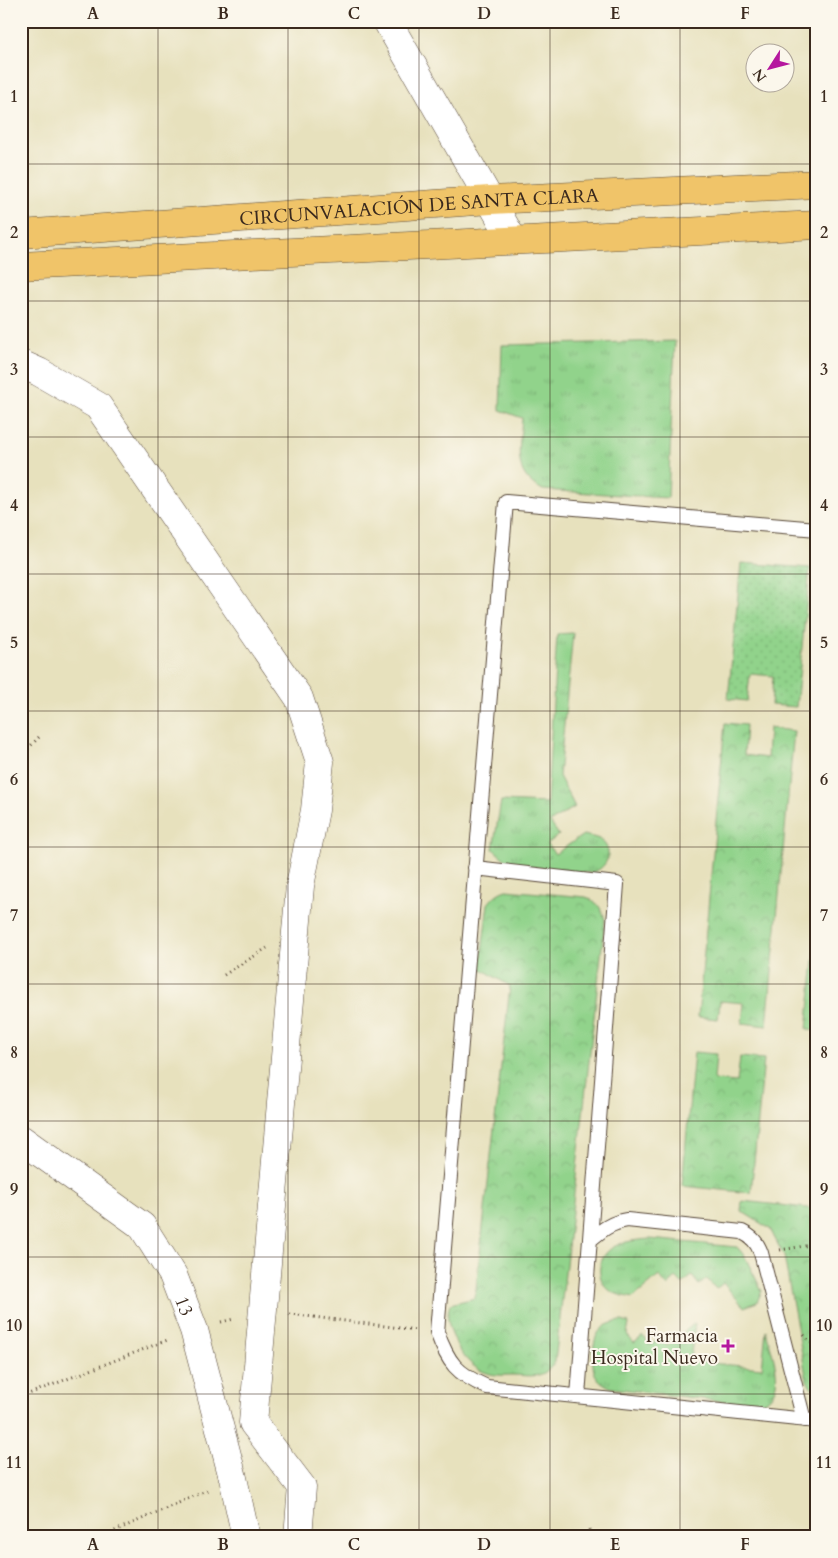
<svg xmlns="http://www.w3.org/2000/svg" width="838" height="1558" font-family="Cardo,serif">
	<defs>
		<pattern id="grass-tufts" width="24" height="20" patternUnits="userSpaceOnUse" patternTransform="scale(1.25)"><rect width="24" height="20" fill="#91d38b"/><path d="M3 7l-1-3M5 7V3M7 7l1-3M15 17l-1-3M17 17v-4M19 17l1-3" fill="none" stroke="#7eb578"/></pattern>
		<pattern id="park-crowns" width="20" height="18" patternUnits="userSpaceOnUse" patternTransform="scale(1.25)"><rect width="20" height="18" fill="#91d38b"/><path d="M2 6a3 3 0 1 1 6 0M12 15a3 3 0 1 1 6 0" fill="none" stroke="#7eb578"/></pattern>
		<pattern id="garden-dots" width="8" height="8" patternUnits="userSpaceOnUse" patternTransform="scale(1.25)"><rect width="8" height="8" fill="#91d38b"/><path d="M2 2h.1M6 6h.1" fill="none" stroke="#7eb578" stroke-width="1.8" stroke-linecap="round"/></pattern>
	</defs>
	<rect width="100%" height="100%" fill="#fbf7ec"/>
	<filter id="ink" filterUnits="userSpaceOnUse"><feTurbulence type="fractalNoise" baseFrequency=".02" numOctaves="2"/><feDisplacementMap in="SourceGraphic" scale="10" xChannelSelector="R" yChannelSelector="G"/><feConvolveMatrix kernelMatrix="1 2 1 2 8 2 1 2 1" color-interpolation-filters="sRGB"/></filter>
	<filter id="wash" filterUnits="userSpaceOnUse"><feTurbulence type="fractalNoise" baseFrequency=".0096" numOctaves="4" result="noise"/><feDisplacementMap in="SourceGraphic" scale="20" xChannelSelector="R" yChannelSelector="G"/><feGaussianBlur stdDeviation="1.12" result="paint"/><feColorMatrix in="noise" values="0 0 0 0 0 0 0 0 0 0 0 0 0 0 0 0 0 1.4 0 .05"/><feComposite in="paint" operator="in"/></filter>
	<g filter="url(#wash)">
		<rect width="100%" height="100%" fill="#e7e1bd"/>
		<path fill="url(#grass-tufts)" stroke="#667e54" d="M 675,341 L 668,498 L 543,490 C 511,475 520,448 522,418 L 500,410 L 502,345 Z
			M 573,633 L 559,776 L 575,807 L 550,822 L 559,835 L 547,844 L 555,854 L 583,835 C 588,836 594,837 599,839 C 616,850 607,869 591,873 L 514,865 L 502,857 L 493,849 L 501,801 L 547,803 L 557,634 Z
			M 650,1239 L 737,1247 L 744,1255 L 762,1291 L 757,1302 L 744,1307 L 723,1283 L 716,1289 L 707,1279 L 699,1285 L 692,1276 L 682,1284 L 676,1278 L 667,1286 L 659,1276 L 633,1298 C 624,1296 615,1295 608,1289 C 595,1277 598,1257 612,1248 C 622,1241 638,1240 650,1239 Z
			M 622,1321 L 629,1323 L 627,1335 L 634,1343 L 643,1336 L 650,1345 L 660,1338 L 667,1346 L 695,1323 L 690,1361 L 762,1368 L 766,1330 C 772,1356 792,1398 753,1405 L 612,1388 C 594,1380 592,1372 593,1353 C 594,1334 601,1323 622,1321 Z"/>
		<path fill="url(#park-crowns)" stroke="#667e54" d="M 725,723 L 746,725 L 744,755 L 767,758 L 769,728 L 794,731 L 767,1026 L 742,1023 L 744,1003 L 720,1001 L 718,1019 L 698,1017 Z
			M 506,890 L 586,897 C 597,902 602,908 605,920 L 555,1362 C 543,1379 534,1376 514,1375 C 506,1375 495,1376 487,1373 C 466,1367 451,1340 448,1319 C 447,1314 449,1309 450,1304 L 475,1298 L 510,986 L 480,968 L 488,904 C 493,897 497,893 506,890 Z
			M 817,932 L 817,1030 L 807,1029 Z
			M 694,1052 L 716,1054 L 714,1080 L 737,1082 L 740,1057 L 764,1059 L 751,1193 L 682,1186 Z
			M 742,1201 L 817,1209 L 817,1394 L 807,1381 L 784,1256 L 770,1229 L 741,1211 Z"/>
		<path fill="url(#garden-dots)" stroke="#667e54" d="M 741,563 L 810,568 L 796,707 L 771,705 L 773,676 L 750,674 L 747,701 L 728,699 Z"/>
	</g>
	<g filter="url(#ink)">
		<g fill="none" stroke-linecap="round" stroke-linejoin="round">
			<defs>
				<path id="service" d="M 817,529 L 506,502 L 437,1332 C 448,1363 457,1374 487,1387 L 817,1421
					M 475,868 L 617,884 L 578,1396
					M 590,1240 C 602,1230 610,1223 627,1220 L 742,1232 C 752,1237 757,1242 761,1253 L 804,1420"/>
				<g id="minor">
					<path d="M 387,21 L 513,240"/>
					<path d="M 21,364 L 39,372 L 98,406 L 299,698 L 320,762 L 315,810 L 300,886 L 253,1423 L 302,1487 L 298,1537"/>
					<path id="s1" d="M 21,1139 L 142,1226 L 173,1275 L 194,1330 L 233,1478 L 246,1537"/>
				</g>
				<g id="trunk">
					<path id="s2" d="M 21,234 L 490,200 L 817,184"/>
					<path d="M 21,266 L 817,225"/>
				</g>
			</defs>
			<use href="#service" stroke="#554536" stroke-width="16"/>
			<use href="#minor" stroke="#554536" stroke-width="29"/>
			<use href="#trunk" stroke="#554536" stroke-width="29"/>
			<path stroke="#554536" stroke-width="3" stroke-dasharray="1 4" stroke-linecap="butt" d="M 21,756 L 39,737
				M 224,975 L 267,948
				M 780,1250 L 817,1244
				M 289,1314 L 417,1330
				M 221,1322 L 234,1319
				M 804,1335 L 817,1349
				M 21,1397 L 170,1339
				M 589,1529 L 591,1537
				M 101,1537 L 208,1490"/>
			<use href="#service" stroke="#fff" stroke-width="14"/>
			<use href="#minor" stroke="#fff" stroke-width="28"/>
			<use href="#trunk" stroke="#f0c469" stroke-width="28"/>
		</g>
	</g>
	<path fill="none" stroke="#3b2a1e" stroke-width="1" stroke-opacity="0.55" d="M 158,21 L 158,1537M 288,21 L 288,1537M 419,21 L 419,1537M 550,21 L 550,1537M 680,21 L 680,1537M 21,164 L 817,164M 21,301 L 817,301M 21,437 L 817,437M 21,574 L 817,574M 21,711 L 817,711M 21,847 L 817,847M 21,984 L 817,984M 21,1121 L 817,1121M 21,1257 L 817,1257M 21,1394 L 817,1394"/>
	<path fill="#b5179e" stroke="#fbf7ec" stroke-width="2" d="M725.5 1338.5h5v5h5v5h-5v5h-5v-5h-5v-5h5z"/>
	<g text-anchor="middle" stroke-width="4" stroke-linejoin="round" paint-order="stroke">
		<g font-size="19" fill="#3b2a1e" stroke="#fbf7ec">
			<text dy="7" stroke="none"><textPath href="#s2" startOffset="399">CIRCUNVALACIÓN DE SANTA CLARA</textPath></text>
			<text dy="7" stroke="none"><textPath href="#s1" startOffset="240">13</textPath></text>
		</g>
		<g font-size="19" fill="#3b2a1e" stroke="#fbf7ec" text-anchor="end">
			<text x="718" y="1342">Farmacia<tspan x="718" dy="22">Hospital Nuevo</tspan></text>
		</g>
	</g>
	<rect width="838" height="1558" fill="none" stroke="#fbf7ec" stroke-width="55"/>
	<g transform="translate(770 68) rotate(234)"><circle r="24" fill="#fbf7ec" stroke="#aea59a"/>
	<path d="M0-4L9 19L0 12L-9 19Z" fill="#b5179e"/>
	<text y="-8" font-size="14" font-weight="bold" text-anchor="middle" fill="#3b2a1e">N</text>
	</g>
	<rect x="28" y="28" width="782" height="1502" fill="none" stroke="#3b2a1e" stroke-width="2"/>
	<g font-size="16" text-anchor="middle" font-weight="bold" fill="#3b2a1e">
		<text x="93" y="19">A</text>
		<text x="223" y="19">B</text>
		<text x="354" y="19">C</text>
		<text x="484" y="19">D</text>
		<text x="615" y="19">E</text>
		<text x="745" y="19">F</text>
		<text x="14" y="102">1</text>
		<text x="824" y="102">1</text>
		<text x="14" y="238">2</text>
		<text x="824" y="238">2</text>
		<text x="14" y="375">3</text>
		<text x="824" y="375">3</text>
		<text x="14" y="511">4</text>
		<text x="824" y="511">4</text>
		<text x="14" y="648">5</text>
		<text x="824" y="648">5</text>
		<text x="14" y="785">6</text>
		<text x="824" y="785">6</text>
		<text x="14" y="921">7</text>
		<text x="824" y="921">7</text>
		<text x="14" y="1058">8</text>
		<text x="824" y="1058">8</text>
		<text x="14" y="1195">9</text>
		<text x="824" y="1195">9</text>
		<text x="14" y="1331">10</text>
		<text x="824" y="1331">10</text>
		<text x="14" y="1468">11</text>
		<text x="824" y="1468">11</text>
		<text x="93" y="1550">A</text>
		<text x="223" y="1550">B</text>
		<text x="354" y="1550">C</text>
		<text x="484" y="1550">D</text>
		<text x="615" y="1550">E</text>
		<text x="745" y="1550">F</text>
	</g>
</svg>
